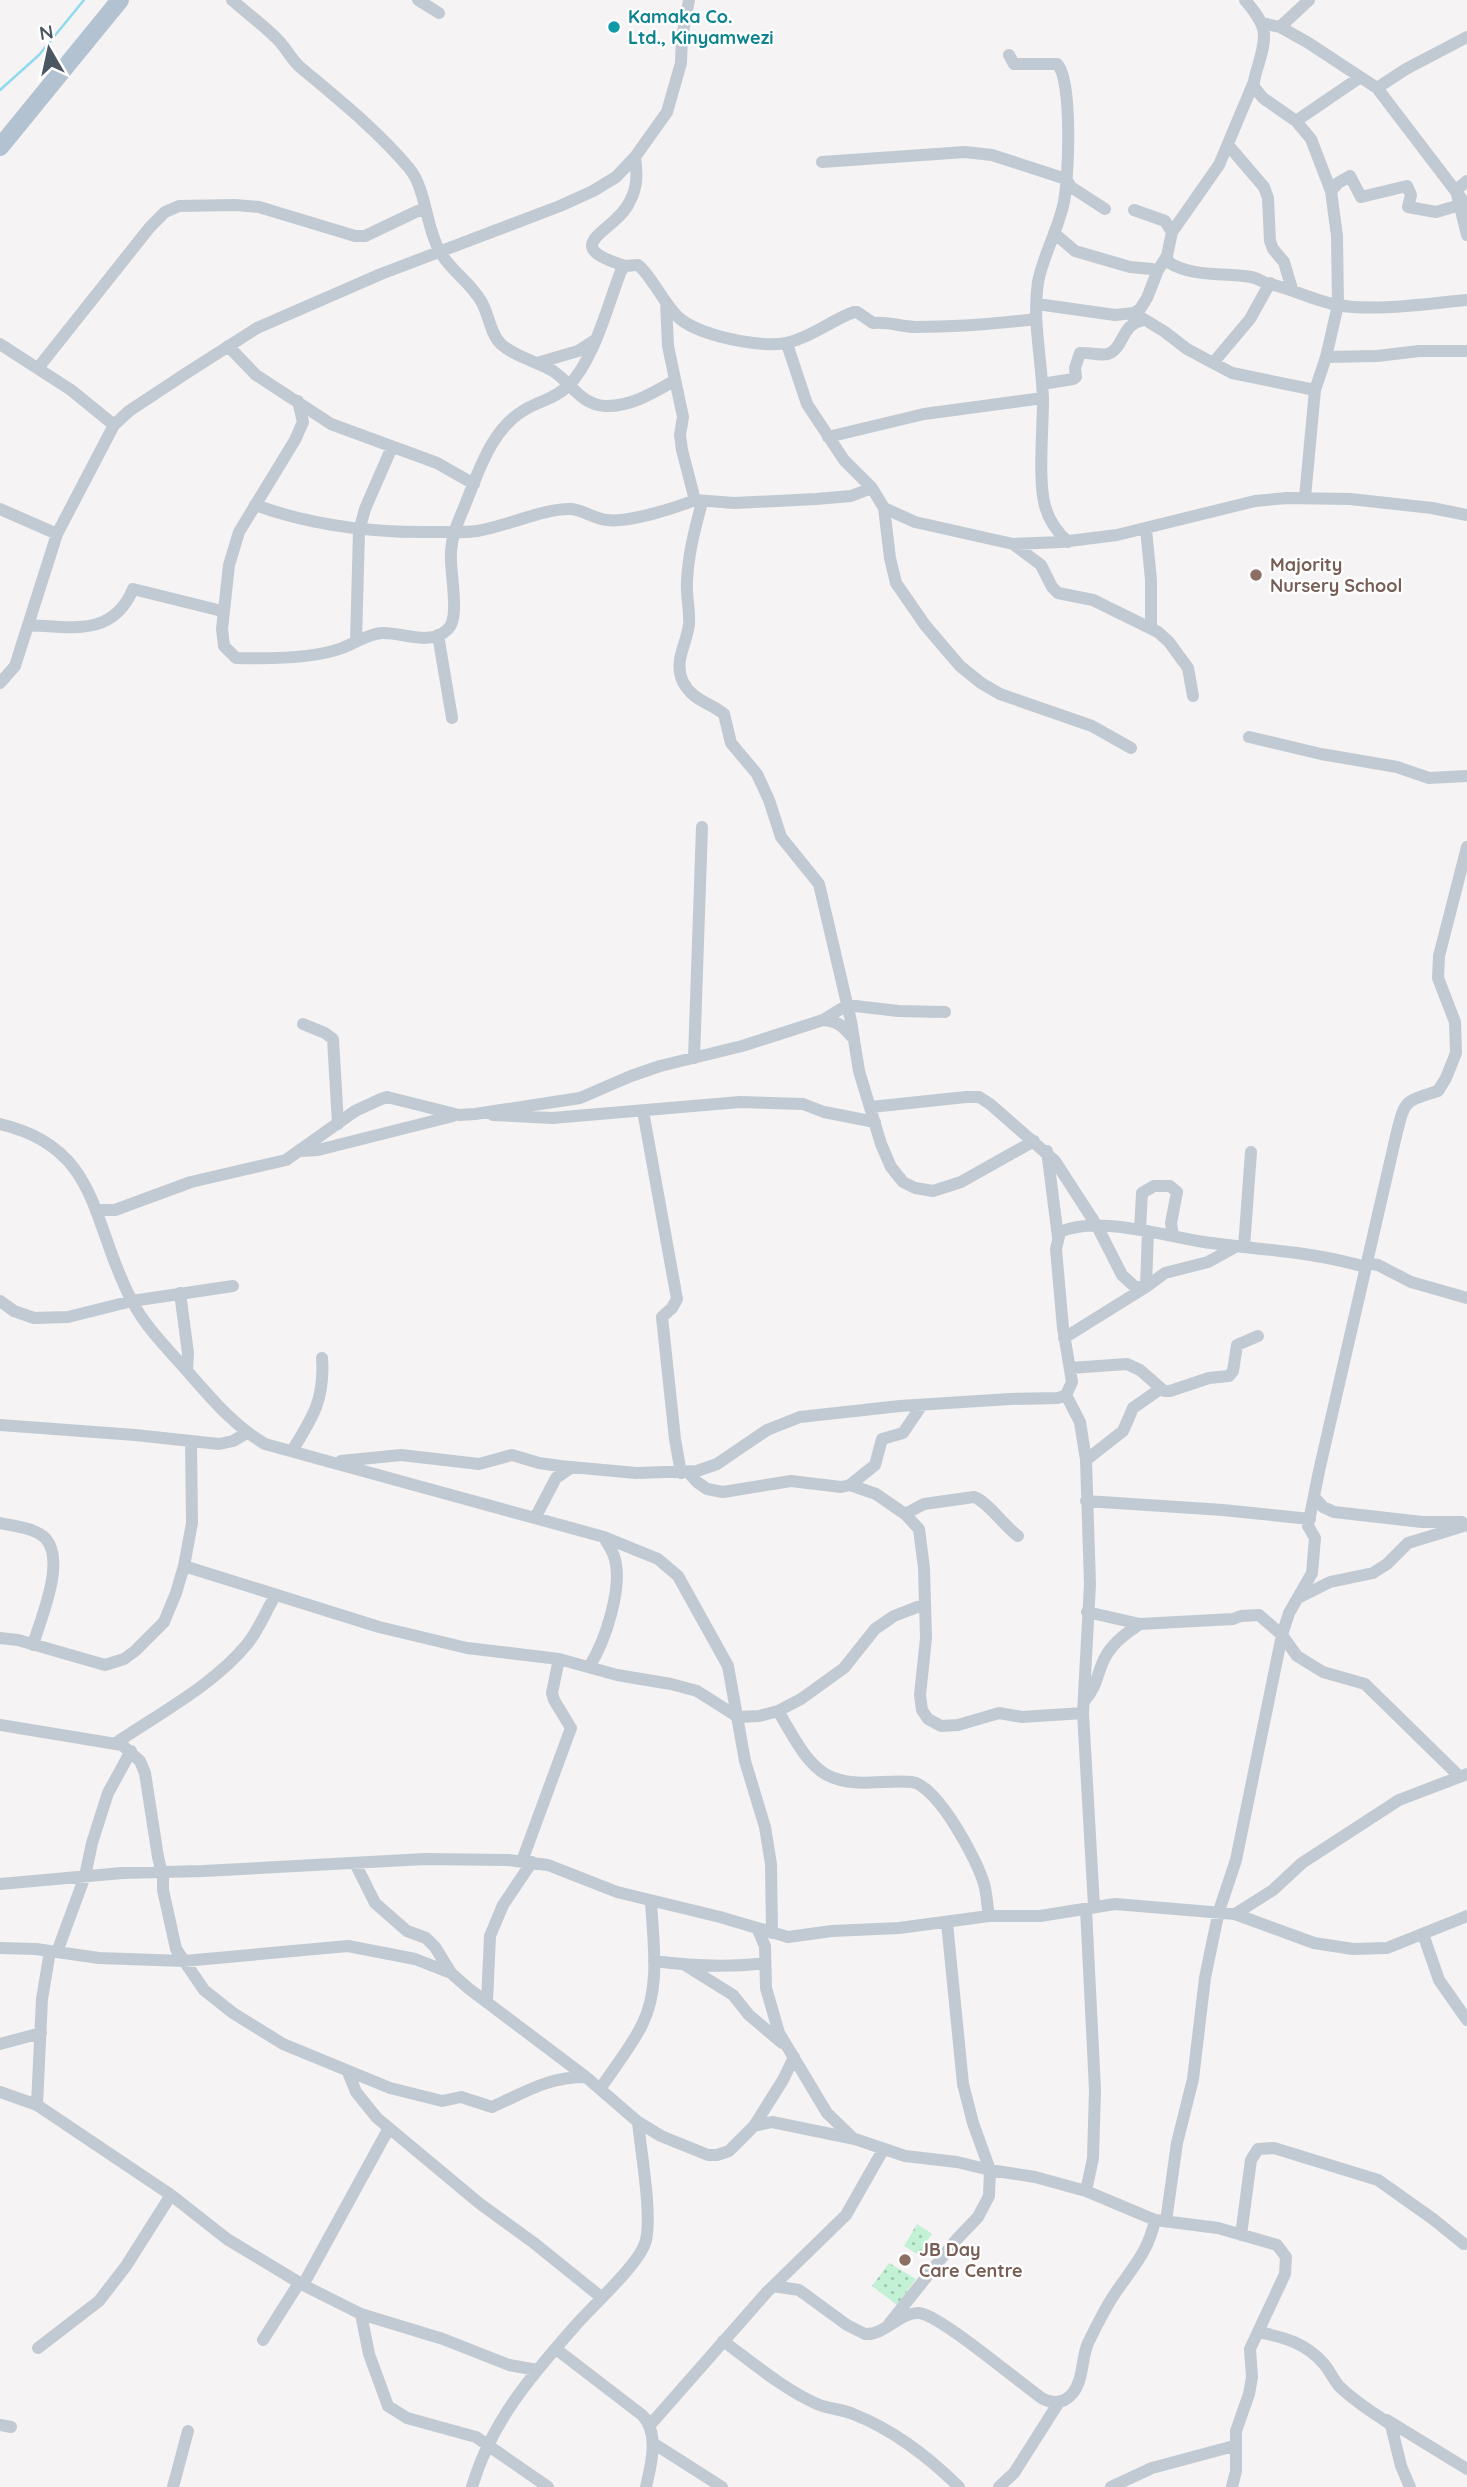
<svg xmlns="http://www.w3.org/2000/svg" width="1467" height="2487" font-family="Quicksand,sans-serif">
	<defs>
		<pattern id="grass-dots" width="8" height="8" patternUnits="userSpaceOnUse" patternTransform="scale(1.75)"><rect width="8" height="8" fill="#c3f1d5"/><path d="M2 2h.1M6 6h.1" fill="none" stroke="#a0c6b0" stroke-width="1.8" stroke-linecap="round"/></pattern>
	</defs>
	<rect width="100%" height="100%" fill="#f5f3f3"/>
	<path fill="url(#grass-dots)" d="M 917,2224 L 932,2234 L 927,2241 L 931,2244 L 922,2257 L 904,2246 Z
		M 889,2263 L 916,2279 L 897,2305 L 872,2286 Z"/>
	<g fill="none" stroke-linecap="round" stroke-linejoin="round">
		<path stroke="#90daee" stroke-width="2.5" d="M 0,90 L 39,55 L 84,0"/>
		<path stroke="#c1cad2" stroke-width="12" d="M 232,0 C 248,14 266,27 280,42 C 287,50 292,60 300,67 C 338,99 377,130 409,168 C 427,190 425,226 440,252 C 451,271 470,282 481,301 C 489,314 490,334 501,344 C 515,357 536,361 553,371 C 570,382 581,405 605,406 C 630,407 653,393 674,381
			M 418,0 L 439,13
			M 1245,0 C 1267,26 1268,33 1258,66 C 1256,73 1253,80 1254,87 L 1263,98 L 1296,121 L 1311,139 L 1331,191 L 1337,236 L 1338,305 L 1326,357 L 1315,390 L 1305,497
			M 1262,23 L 1280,27 L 1307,42 L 1377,88 L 1467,206
			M 1280,27 L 1309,0
			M 1009,55 L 1014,64 L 1057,64 C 1073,78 1069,184 1063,206 C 1057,232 1043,256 1038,282 C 1032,321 1042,360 1043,400 C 1043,428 1038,481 1045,506 C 1049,521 1057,532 1068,542
			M 1377,88 L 1406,69 L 1467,37
			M 1296,121 L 1359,78
			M 1228,145 L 1264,187 L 1268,198 L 1270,241 L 1273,249 L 1284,262 L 1292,289
			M 822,162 L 965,152 L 992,155 L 1066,179 L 1071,187 L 1105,209
			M 1467,181 L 1456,190 L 1467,235
			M 1331,191 L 1338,183 L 1350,176 L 1361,197 L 1407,186 L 1411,195 L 1408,207 L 1436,212 L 1460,205
			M 1134,210 L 1165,221 L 1172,232
			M 1054,233 L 1075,251 L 1130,267 L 1152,269 L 1157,272
			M 1167,256 L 1168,262 C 1193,278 1224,272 1251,277 C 1257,278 1261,281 1266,283 C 1290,288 1315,301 1338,305 C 1374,312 1430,303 1467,300
			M 625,266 C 555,244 616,233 630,201 C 638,186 637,173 635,157
			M 666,302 L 668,346 L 683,417 L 680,435 L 682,450 L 695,500 L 734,503 L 816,499 L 851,496 L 872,488
			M 1037,304 L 1115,315 L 1134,313 L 1140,309 L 1147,298 L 1158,270 L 1167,256 L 1172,232 L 1219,165 L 1253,84
			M 1134,313 L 1165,332 L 1187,349 L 1232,373 L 1315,390
			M 0,344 L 71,390 L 114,425
			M 787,344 L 807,404 L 844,460 L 872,488 L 884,508 L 915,522 L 1013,544 L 1061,542 L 1117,535 L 1255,501 L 1287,498 L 1350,499 L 1432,508 L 1467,515
			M 228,346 L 256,375 L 331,424 L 437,463 L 474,484
			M 1326,357 L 1377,356 L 1419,351 L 1467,351
			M 537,363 L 578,351 L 595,340
			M 1213,363 L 1250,319 L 1270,283
			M 38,368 L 150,227 L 165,212 L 179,206 L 235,205 L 259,207 L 355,236 L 365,236 L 424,208
			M 1042,384 L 1073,379 L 1076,377 L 1075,368 L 1080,353 C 1089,352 1100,356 1108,354 C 1124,349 1121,323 1144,320
			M 298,401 L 303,422 L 295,440 L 239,532 L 229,565 L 222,629 L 224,646 L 236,658 C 268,659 313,659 342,648 C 356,643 367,634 382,633 C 403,632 430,647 448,629 C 461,617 449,570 451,551 C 452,536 457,524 463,510 C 478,474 490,429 526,409 C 540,401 556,398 568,386 C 594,361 608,304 621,271 L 625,266 L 638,265 C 651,275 663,302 677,316 C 695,335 765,350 790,342 C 813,336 832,320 854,312 L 857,312 L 873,323 C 888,321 901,327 916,327 C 956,327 995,324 1036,319
			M 828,437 L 924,414 L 1043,398
			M 702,502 C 695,529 688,554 687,582 C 686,596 690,610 689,624 C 687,644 673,661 683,682 C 693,701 709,702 724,714 L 731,743 L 757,774 L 769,800 L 781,837 L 819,884 L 851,1021 L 859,1071 L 881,1144 L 891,1167 L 903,1182 L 915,1188 L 933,1191 L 961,1182 L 1034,1141
			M 255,505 C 313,526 373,533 434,532 C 448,532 463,533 477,531 C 505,527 544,508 571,509 C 584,510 594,519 607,520 C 628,523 675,508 695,500
			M 884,508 L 890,558 L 896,583 L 925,625 L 960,666 L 981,683 L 1000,694 L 1092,726 L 1131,748
			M 0,509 L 57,534
			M 1146,529 L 1151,580 L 1151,627
			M 1013,544 L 1041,565 L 1052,587 L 1058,593 L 1093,600 L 1158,632 L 1169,642 L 1188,668 L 1193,696
			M 29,625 C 72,627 113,637 133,589 L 222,611
			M 438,635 L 452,718
			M 356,642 L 359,531 L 365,509 L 392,447
			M 0,683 L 15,666 L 57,534 L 114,425 L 129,411 L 185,374 L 257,328 L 381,274 L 560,206 L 593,191 L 616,177 L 635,157 L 667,112 L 681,63 L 682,37 L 689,0
			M 1249,737 L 1321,754 L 1397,767 L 1429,778 L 1467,776
			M 823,1020 L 847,1005 L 898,1011 L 945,1012
			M 303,1024 L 325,1033 L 333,1039 L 338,1124
			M 694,1058 L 702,827
			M 871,1107 L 966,1097 L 979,1097 L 990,1104 L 1055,1161 L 1097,1226 L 1122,1275 L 1135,1287 L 1146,1287 L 1165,1273 L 1208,1262 L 1237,1246
			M 643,1111 L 677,1299 L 672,1308 L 662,1317 L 675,1439 L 681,1473
			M 493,1115 L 552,1118 L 740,1102 L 803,1104 L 824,1112 L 875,1122
			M 0,1124 C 101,1147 91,1225 132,1301 C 146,1328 168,1349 188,1372 C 211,1398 234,1426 265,1444 L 604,1537 L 658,1559 L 678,1576 L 728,1666 L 745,1761 L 765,1827 L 771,1864 L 772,1933
			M 301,1151 L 318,1150 L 453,1116
			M 1047,1151 L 1058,1237
			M 96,1210 L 115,1210 L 191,1182 L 286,1160 L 355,1111 L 381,1099 L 387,1097 L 459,1115 L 475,1114 L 580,1098 L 631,1076 L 660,1066 L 742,1046 L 823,1020 C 837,1021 842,1025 851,1036
			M 1140,1230 L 1142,1193 L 1154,1186 L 1170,1186 L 1177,1192 L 1171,1223 L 1173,1236
			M 1244,1247 L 1251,1152
			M 1366,1263 L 1378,1265 L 1411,1282 L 1467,1298
			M 180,1293 L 188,1353 L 187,1371
			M 0,1301 L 14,1311 L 34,1318 L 68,1317 L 132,1301 L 233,1286
			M 1064,1338 L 1146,1287 L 1148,1231
			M 1070,1368 L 1127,1364 L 1140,1370 L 1164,1391 L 1170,1391 L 1209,1378 L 1229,1376 L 1233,1371 L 1237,1345 L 1258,1336
			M 1066,1395 L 1080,1422 L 1086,1460 L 1090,1584 L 1083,1713 L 1094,1906
			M 0,1425 L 135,1435 L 219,1444 L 233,1441 L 247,1433
			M 292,1451 C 313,1417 325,1399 322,1358
			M 1086,1460 L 1123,1431 L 1133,1408 L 1160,1389
			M 341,1461 L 401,1455 L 479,1464 L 512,1455 L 539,1463 L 560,1466 L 636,1473 L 697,1471 L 717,1464 L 767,1430 L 800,1417 L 900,1406 L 1010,1399 L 1058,1398 L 1066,1395 L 1072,1382 L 1063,1328 L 1056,1249 L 1060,1232 C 1098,1215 1164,1236 1204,1242 C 1258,1250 1312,1251 1365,1267
			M 688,1472 L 697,1482 L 707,1489 L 723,1492 L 791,1481 L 841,1487 L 850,1485 L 875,1465 L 882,1439 L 903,1433 L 922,1405
			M 850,1485 L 876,1494 L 905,1514 L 919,1529 L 924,1568 L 926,1638 L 920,1695 L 922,1710 L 928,1719 L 941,1726 L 958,1725 L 999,1713 L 1022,1717 L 1083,1713
			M 1315,1498 L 1323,1507 L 1334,1512 L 1422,1522 L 1462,1522
			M 1086,1501 L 1223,1510 L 1310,1519
			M 905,1514 L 924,1504 L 974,1497 C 987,1501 1004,1526 1018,1536
			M 535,1518 L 556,1478 L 572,1467
			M 0,1523 C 14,1526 36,1528 46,1539 C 66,1562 40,1620 33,1645
			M 184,1566 L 379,1627 L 467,1648 L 559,1659 L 617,1675 L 671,1684 L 697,1691 L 738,1717 L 759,1716 L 778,1711 L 801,1699 L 844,1668 L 875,1629 L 894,1616 L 925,1604
			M 1300,1597 L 1330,1582 L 1373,1573 L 1387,1564 L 1408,1543 L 1467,1525
			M 1087,1612 L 1140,1624 L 1233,1619 L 1241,1616 L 1259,1615 L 1282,1635 L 1297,1656 L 1323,1672 L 1365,1684 L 1459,1776
			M 0,1638 L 18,1640 L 105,1665 L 124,1659 L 135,1651 L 164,1622 L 176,1593 L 184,1566 L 192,1523 L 191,1441
			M 589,1667 C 605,1642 624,1586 614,1556 C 612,1550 607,1543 604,1537
			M 1085,1700 C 1099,1684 1097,1670 1107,1654 C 1115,1641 1128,1632 1140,1624
			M 778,1711 C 791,1732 805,1763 827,1775 C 854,1789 883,1779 912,1782 C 937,1785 978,1861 984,1884 C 987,1894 987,1906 989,1916
			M 0,1725 L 122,1745 L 140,1761 L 145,1773 L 158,1857 L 162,1873
			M 116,1743 C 160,1713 214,1685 248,1643 C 259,1629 266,1611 275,1596
			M 522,1861 L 571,1728 L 554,1700 L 552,1693 L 559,1659
			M 355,1863 L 375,1903 L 407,1931 L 426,1938 L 435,1947 L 451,1973 L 468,1988 L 586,2077 L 638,2122 L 661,2136 L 708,2155 L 717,2155 L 729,2151 L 754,2126 L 772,2122 L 855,2139 L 905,2156 L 957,2162 L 990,2170 L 1035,2177 L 1086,2191 L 1155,2220 L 1218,2228 L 1277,2245 L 1286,2257 L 1285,2274 L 1250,2349 L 1252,2377 L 1249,2394 L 1236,2431 L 1236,2471 L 1232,2487
			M 163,1873 L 163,1890 L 176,1949 L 204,1990 L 233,2013 L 283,2044 L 390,2088 L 442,2101 L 461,2097 L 492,2107 C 526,2092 547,2077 586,2077
			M 0,1884 L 122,1873 L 203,1871 L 425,1859 L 508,1860 L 548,1865 L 617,1892 L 720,1917 L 788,1937 L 832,1931 L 899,1928 L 989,1916 L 1040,1916 L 1115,1904 L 1235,1914 L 1314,1943 L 1353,1949 L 1387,1948 L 1467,1916
			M 1235,1914 L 1273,1890 L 1302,1863 L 1399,1800 L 1467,1774
			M 757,1928 L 765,1946 L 766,1988 L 779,2033 L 827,2113 L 854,2139
			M 1423,1934 L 1439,1980 L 1467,2020
			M 0,1948 L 36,1949 L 99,1958 L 184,1961 L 348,1946 L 415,1959 L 451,1973
			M 57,1952 L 85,1876 L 92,1843 L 108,1793 L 131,1751
			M 654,1961 C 692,1966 726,1968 765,1963
			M 685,1965 L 733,1995 L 749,2015 L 782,2043
			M 487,2002 L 490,1936 L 503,1905 L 532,1862
			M 0,2044 L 41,2033
			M 348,2072 L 356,2092 L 377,2118 L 479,2203 L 534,2243 L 601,2297
			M 600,2089 C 614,2068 631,2047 642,2025 C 661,1987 653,1942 651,1901
			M 0,2092 L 37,2105 L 171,2195 L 227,2239 L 303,2285 L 361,2314 L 443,2339 L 509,2365 L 537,2370
			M 37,2105 L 42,1999 L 50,1951
			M 754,2126 L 783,2080 L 794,2057
			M 1086,2191 L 1093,2158 L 1095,2090 L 1086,1909
			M 1166,2221 L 1177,2143 L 1193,2079 L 1205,1978 L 1213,1939 L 1219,1911 L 1236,1860 L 1282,1635 L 1289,1613 L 1312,1573 L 1315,1538 L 1308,1526 L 1319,1471 L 1396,1136 C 1405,1100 1403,1102 1438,1091 L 1446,1078 L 1456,1053 L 1455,1022 L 1438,978 L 1439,956 L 1467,847
			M 1241,2235 L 1251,2160 L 1258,2149 L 1274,2148 L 1378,2180 L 1433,2219 L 1464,2244
			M 303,2285 L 389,2128
			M 773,2286 L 799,2290 L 847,2325 L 865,2334 C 886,2335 899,2312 919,2313 C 939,2314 1021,2384 1043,2399 C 1054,2404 1064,2403 1072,2394 C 1084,2380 1081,2359 1088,2343 C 1096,2327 1104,2310 1114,2295 C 1132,2268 1148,2253 1155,2220
			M 361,2314 L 369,2354 L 388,2406 L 407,2418 L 476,2437 L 548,2487
			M 889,2324 L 956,2240 L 978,2217 L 989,2196 L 990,2170 L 973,2123 L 963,2084 L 947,1923
			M 1258,2332 C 1284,2337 1306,2343 1324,2364 C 1330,2371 1333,2379 1339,2386 C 1355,2402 1374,2413 1391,2425 L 1401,2466 L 1410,2487
			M 263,2340 L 299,2283
			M 723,2341 C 752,2362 783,2389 817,2404 C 828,2409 842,2409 853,2414 C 892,2429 930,2458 959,2487
			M 38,2348 L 99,2301 L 126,2266 L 171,2195
			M 556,2349 L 642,2415 C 660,2433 651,2465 646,2487
			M 1387,2420 L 1467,2469
			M 0,2425 L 11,2427
			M 650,2425 L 767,2292 L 846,2215 L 883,2150
			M 653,2443 L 722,2487
			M 173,2487 L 188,2431
			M 472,2487 C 491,2422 531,2376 575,2326 C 592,2306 641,2263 646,2240 C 652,2212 641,2153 638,2122
			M 999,2487 L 1014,2473 L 1059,2402
			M 1111,2487 L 1152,2468 L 1234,2446"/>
		<path stroke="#b3c2d1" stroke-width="18" d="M 0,147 L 120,0"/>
	</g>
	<circle fill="#0f9aa8" stroke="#fff" stroke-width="2.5" cx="614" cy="27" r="7"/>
	<g fill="#8d6e63" stroke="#fff" stroke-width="2.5">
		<circle cx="1256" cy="575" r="7"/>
		<circle cx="905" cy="2260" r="7"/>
	</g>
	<g text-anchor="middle" stroke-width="5" stroke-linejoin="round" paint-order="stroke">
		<g font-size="18" font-weight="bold" fill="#0d838f" stroke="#fff" text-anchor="start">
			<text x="628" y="23">Kamaka Co.<tspan x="628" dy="21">Ltd., Kinyamwezi</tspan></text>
		</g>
		<g font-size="18" font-weight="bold" fill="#785e54" stroke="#fff" text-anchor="start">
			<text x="1270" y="571">Majority<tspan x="1270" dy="21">Nursery School</tspan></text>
			<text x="919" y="2256">JB Day<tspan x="919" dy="21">Care Centre</tspan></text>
		</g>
	</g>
	<g transform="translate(49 49) rotate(351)" stroke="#ffffff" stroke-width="5" paint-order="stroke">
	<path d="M0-5L12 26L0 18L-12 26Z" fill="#4a5661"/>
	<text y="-10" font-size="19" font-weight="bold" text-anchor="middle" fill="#4a5661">N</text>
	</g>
</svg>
